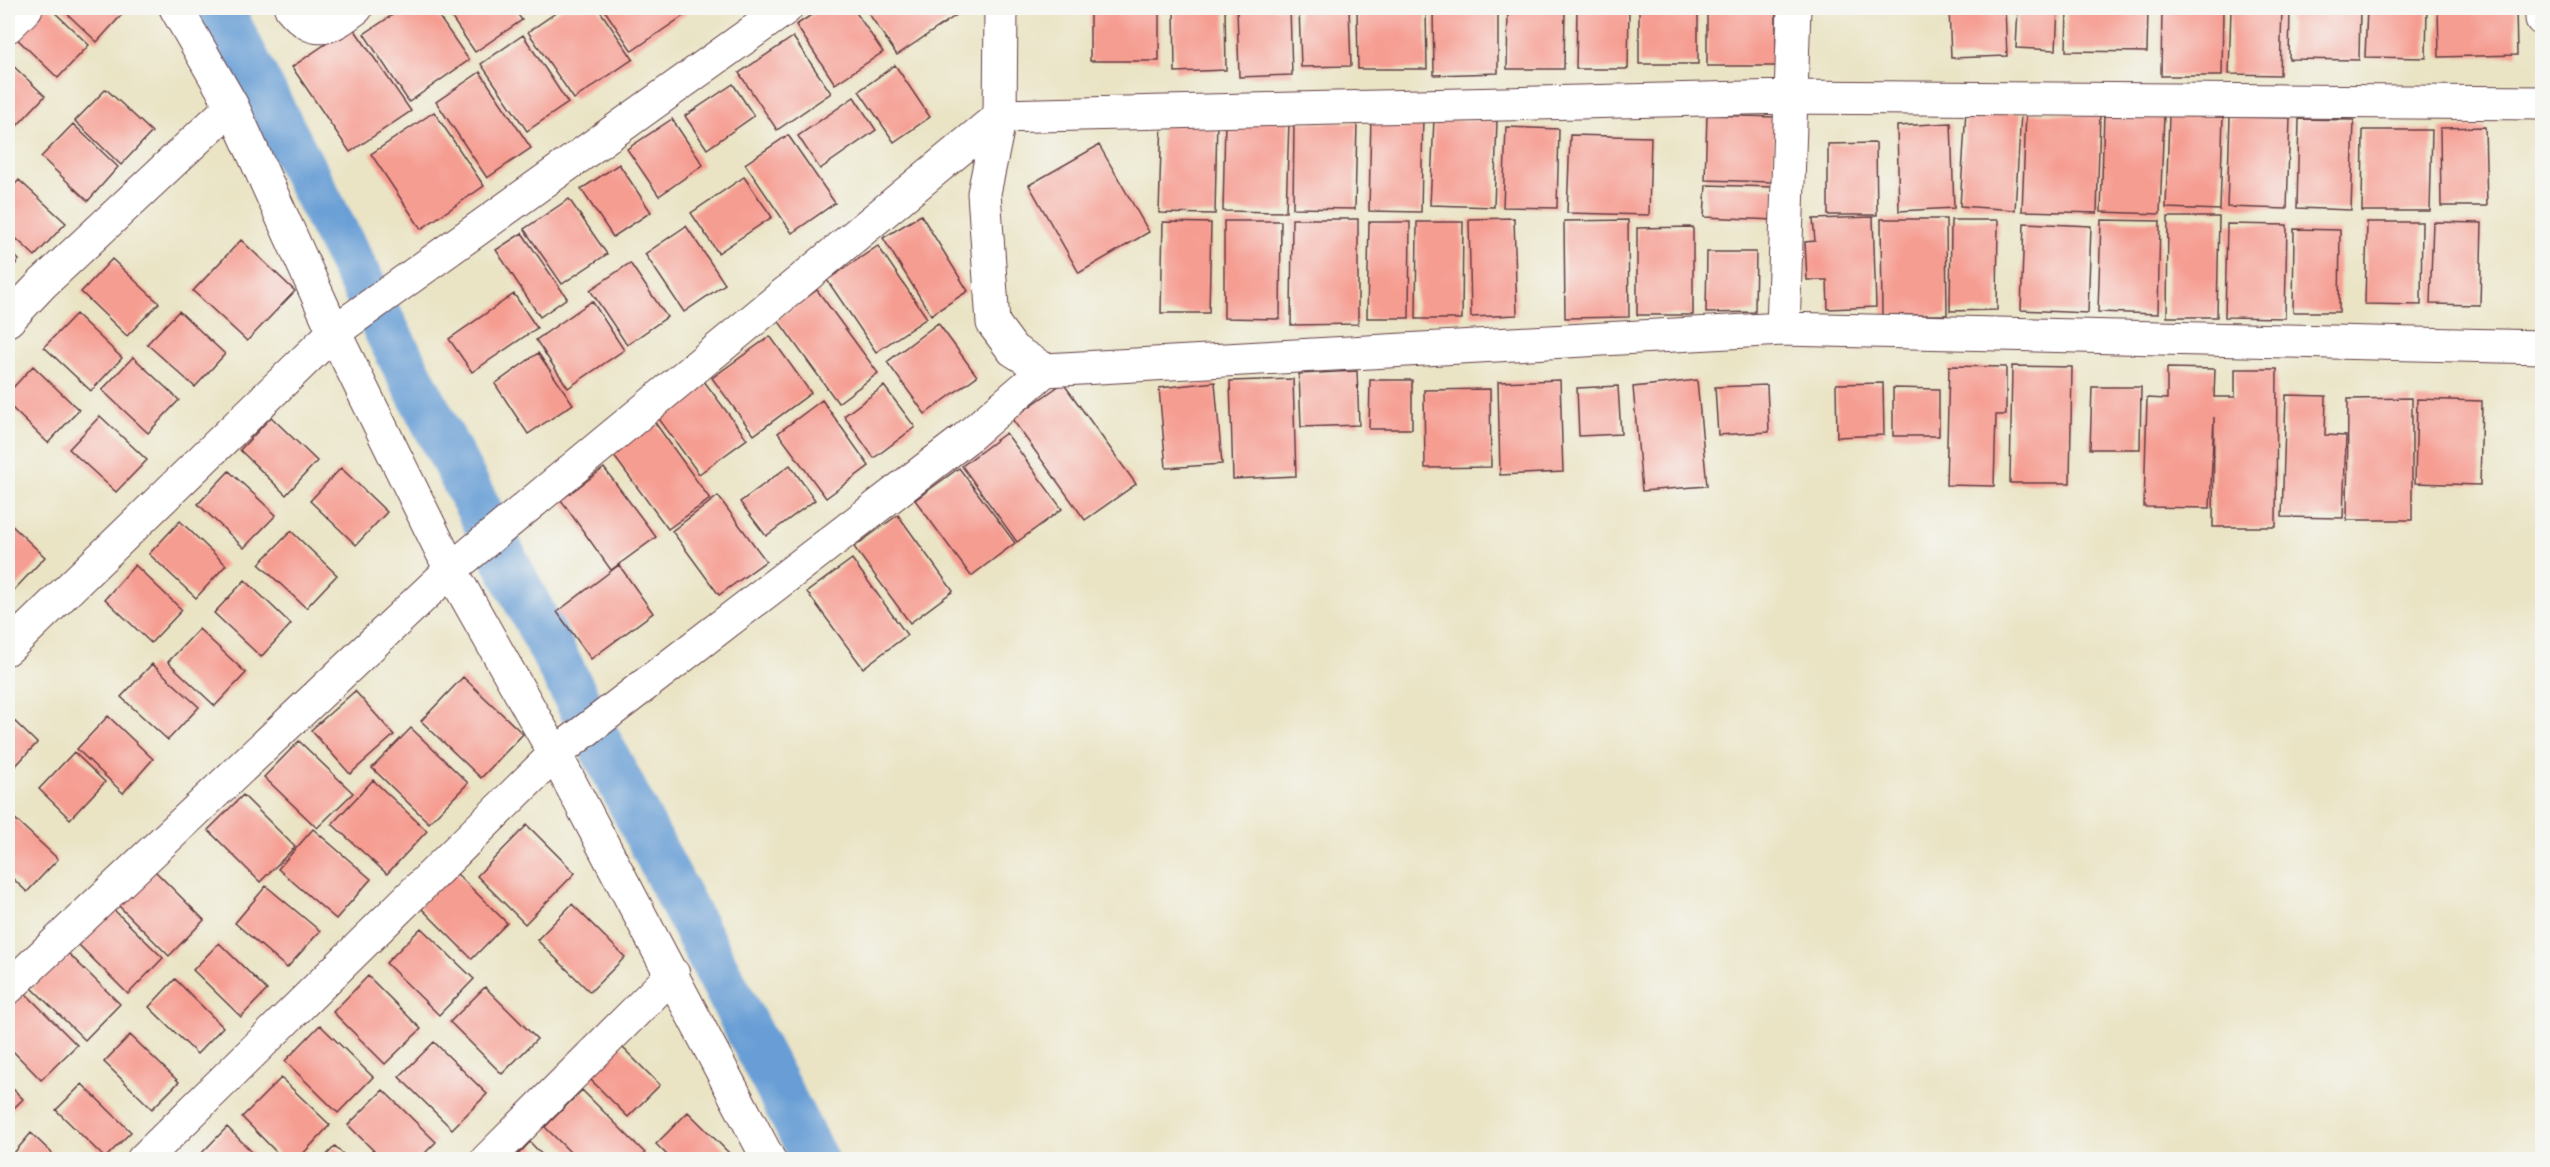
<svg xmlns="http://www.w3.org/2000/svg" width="2550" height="1167" font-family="Mynerve,sans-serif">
	<rect width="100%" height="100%" fill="#f6f6f2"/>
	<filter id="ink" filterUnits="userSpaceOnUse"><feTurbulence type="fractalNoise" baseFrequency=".0167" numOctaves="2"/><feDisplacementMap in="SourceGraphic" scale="12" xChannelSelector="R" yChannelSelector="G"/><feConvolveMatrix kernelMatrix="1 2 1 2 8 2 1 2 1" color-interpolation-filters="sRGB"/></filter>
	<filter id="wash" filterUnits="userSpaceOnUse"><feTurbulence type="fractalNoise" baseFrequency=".008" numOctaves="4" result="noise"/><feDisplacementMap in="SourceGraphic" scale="24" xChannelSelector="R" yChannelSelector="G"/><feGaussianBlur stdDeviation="1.35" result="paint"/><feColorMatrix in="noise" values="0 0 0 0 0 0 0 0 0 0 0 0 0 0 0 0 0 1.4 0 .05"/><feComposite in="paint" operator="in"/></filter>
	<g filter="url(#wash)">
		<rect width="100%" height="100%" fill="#eae4c5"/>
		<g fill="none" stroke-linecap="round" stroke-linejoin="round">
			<path stroke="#689ed5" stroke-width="46" d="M 220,8 L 815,1160"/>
		</g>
		<g id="blocks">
			<path fill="#f69d92" d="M 37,8 L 50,8 L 89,45 L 58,78 L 12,34 Z
				M 61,8 L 126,8 L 127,9 L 97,42 Z
				M 403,8 L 433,8 L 469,60 L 409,102 L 364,34 Z
				M 445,8 L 513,8 L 522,20 L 475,52 Z
				M 563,8 L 598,8 L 633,59 L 574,99 L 528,32 Z
				M 603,8 L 682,8 L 686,14 L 632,51 Z
				M 822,8 L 853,8 L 883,52 L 835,84 L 796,25 Z
				M 865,8 L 967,8 L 897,55 Z
				M 1090,8 L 1159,8 L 1159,61 L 1090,61 Z
				M 1174,8 L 1225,8 L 1226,70 L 1175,72 Z
				M 1237,8 L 1290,8 L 1292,75 L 1239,77 Z
				M 1299,8 L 1349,8 L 1351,66 L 1301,67 Z
				M 1357,8 L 1426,8 L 1427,69 L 1358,69 Z
				M 1433,8 L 1498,8 L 1498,73 L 1434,75 Z
				M 1508,8 L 1565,8 L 1564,69 L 1507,69 Z
				M 1577,8 L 1629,8 L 1628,69 L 1576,69 Z
				M 1639,8 L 1698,8 L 1698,64 L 1639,64 Z
				M 1707,8 L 1776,8 L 1776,66 L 1707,66 Z
				M 1949,8 L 2005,8 L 2007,56 L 1951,58 Z
				M 2018,8 L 2058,8 L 2056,50 L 2016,48 Z
				M 2067,8 L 2148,8 L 2147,52 L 2066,51 Z
				M 2162,8 L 2223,8 L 2222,76 L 2161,76 Z
				M 2231,8 L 2282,8 L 2280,75 L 2229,74 Z
				M 2290,8 L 2360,8 L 2359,60 L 2289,59 Z
				M 2367,8 L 2427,8 L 2426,58 L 2365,57 Z
				M 2438,8 L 2516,8 L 2517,55 L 2439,57 Z
				M 352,26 L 411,111 L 350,152 L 292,67 Z
				M 523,35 L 568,103 L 527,131 L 481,64 Z
				M 793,37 L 831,93 L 777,130 L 739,73 Z
				M 8,61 L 45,96 L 14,129 L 8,123 Z
				M 895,65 L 930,117 L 894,142 L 859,91 Z
				M 480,72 L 531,148 L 487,178 L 436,102 Z
				M 733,84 L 754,116 L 707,149 L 685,116 Z
				M 106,89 L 152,132 L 121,165 L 75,121 Z
				M 854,97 L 876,130 L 820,169 L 798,136 Z
				M 1966,110 L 2021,113 L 2015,210 L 1960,206 Z
				M 434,112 L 484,186 L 421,229 L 371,154 Z
				M 2026,113 L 2100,115 L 2097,213 L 2022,211 Z
				M 2104,113 L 2164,115 L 2160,214 L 2101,212 Z
				M 1371,114 L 1423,115 L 1421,212 L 1369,211 Z
				M 1707,115 L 1776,117 L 1773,182 L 1705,180 Z
				M 2169,115 L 2223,116 L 2220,210 L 2166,208 Z
				M 1162,117 L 1217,117 L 1215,214 L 1159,213 Z
				M 2230,117 L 2290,118 L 2287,209 L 2227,207 Z
				M 672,119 L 703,165 L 659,196 L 627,149 Z
				M 1434,119 L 1497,121 L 1494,207 L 1430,205 Z
				M 2299,119 L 2354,120 L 2351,210 L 2297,208 Z
				M 1225,120 L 1289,121 L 1286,212 L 1223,211 Z
				M 1294,122 L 1357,123 L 1355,209 L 1293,208 Z
				M 1951,123 L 1954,208 L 1899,211 L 1897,126 Z
				M 73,124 L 118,167 L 88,201 L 41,157 Z
				M 1506,127 L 1559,129 L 1557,208 L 1503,207 Z
				M 2485,127 L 2487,206 L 2441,206 L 2440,128 Z
				M 2363,130 L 2432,130 L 2430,211 L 2362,211 Z
				M 788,135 L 835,203 L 792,233 L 745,164 Z
				M 1570,135 L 1651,137 L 1649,215 L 1567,213 Z
				M 1876,143 L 1877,215 L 1828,215 L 1828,144 Z
				M 1099,145 L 1149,232 L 1079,273 L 1029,185 Z
				M 619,164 L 651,212 L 613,237 L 581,189 Z
				M 744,177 L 772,217 L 718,253 L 691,213 Z
				M 19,180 L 66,223 L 35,256 L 8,231 L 8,192 Z
				M 1706,185 L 1775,187 L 1775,220 L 1704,217 Z
				M 569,199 L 607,254 L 562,284 L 524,229 Z
				M 921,215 L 968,291 L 931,315 L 883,238 Z
				M 1873,217 L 1876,307 L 1828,309 L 1827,280 L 1807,280 L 1805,242 L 1815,241 L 1813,219 Z
				M 2168,217 L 2219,217 L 2217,317 L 2167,317 Z
				M 1514,218 L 1517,315 L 1471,317 L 1469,219 Z
				M 1292,219 L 1358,219 L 1358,324 L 1291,325 Z
				M 1881,219 L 1946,219 L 1947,315 L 1882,315 Z
				M 1628,220 L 1629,317 L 1565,318 L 1564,221 Z
				M 1951,220 L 1998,220 L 1997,310 L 1950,311 Z
				M 2101,220 L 2160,221 L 2158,314 L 2098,312 Z
				M 1224,221 L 1281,221 L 1280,319 L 1224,318 Z
				M 1163,222 L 1211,223 L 1209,313 L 1161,313 Z
				M 1369,222 L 1410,222 L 1409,318 L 1367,318 Z
				M 1417,222 L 1463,222 L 1462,319 L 1416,319 Z
				M 2367,222 L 2422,222 L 2421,305 L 2365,304 Z
				M 2433,222 L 2482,223 L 2480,305 L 2430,304 Z
				M 2024,223 L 2091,226 L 2088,313 L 2021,310 Z
				M 2227,224 L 2287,225 L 2285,318 L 2225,317 Z
				M 686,226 L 725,284 L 684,312 L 645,254 Z
				M 1693,227 L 1693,315 L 1637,315 L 1637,228 Z
				M 2294,229 L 2340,230 L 2339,312 L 2293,312 Z
				M 522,233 L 567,298 L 540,317 L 496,250 Z
				M 241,240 L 295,291 L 247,341 L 193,291 Z
				M 878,246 L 927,318 L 876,352 L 827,280 Z
				M 8,249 L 19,260 L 8,273 Z
				M 1707,252 L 1756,252 L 1755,312 L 1706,313 Z
				M 112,259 L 159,303 L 127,336 L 81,292 Z
				M 630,263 L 667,317 L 627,345 L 590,290 Z
				M 817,290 L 878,373 L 838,403 L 777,319 Z
				M 514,294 L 537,328 L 472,372 L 449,339 Z
				M 592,301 L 624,350 L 568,388 L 536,340 Z
				M 179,311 L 225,354 L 195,387 L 147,344 Z
				M 76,314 L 122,358 L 91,391 L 44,347 Z
				M 938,323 L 977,376 L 925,414 L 887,362 Z
				M 770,336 L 811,393 L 754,435 L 712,378 Z
				M 538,353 L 573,404 L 528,434 L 495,384 Z
				M 133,357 L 179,400 L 148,433 L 102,390 Z
				M 33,366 L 79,410 L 48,443 L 8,404 L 8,393 Z
				M 1949,366 L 2006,367 L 2006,415 L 1996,415 L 1994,486 L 1946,485 Z
				M 2012,366 L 2072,367 L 2070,483 L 2010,483 Z
				M 2167,368 L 2215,369 L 2214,397 L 2235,397 L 2235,369 L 2277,369 L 2276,527 L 2213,527 L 2214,417 L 2210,508 L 2144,507 L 2147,398 L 2167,399 Z
				M 1357,371 L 1359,425 L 1301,427 L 1299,374 Z
				M 701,377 L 747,439 L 699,474 L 654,412 Z
				M 1293,379 L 1296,476 L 1233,479 L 1230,381 Z
				M 1370,380 L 1412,380 L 1412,429 L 1369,429 Z
				M 1560,380 L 1563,472 L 1500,475 L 1498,382 Z
				M 1697,380 L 1707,486 L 1642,491 L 1633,387 Z
				M 1215,382 L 1222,464 L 1166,468 L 1159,388 Z
				M 1063,383 L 1136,484 L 1085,520 L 1012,419 Z
				M 1883,383 L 1884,435 L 1837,437 L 1836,384 Z
				M 1767,385 L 1769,432 L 1718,435 L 1715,387 Z
				M 884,386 L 915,427 L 874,458 L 844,416 Z
				M 1618,386 L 1621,434 L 1579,436 L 1577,388 Z
				M 2092,387 L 2141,387 L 2140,449 L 2090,449 Z
				M 1893,388 L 1939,389 L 1939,436 L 1893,436 Z
				M 1490,389 L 1491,467 L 1425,468 L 1424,390 Z
				M 2286,395 L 2326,396 L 2325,435 L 2346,436 L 2343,518 L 2282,517 Z
				M 2412,398 L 2412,520 L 2347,520 L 2348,399 Z
				M 2417,399 L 2482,401 L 2480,485 L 2415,483 Z
				M 822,400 L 869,466 L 826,498 L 778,433 Z
				M 100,416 L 147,460 L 116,492 L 69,449 Z
				M 271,417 L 317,461 L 286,495 L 240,450 Z
				M 651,417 L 710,499 L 668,529 L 608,448 Z
				M 1006,433 L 1062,509 L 1017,542 L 962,466 Z
				M 790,465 L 815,500 L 766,536 L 740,502 Z
				M 341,468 L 387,512 L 356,545 L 310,501 Z
				M 604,468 L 656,537 L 611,570 L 561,500 Z
				M 959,468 L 1015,543 L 971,576 L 915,500 Z
				M 229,471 L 276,515 L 244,548 L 198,504 Z
				M 718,496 L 766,561 L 719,595 L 672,531 Z
				M 898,515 L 953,591 L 910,623 L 854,547 Z
				M 180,521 L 226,565 L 196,598 L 149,554 Z
				M 8,522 L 45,557 L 14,590 L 8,584 Z
				M 291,531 L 337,575 L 306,608 L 259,564 Z
				M 852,559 L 907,635 L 863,668 L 807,592 Z
				M 135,565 L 182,610 L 151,643 L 105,599 Z
				M 619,565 L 653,613 L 591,659 L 557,612 Z
				M 245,580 L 291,624 L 261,657 L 214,613 Z
				M 199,629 L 246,673 L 215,706 L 168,662 Z
				M 152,664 L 199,707 L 168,740 L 121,697 Z
				M 463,677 L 523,734 L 481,778 L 421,721 Z
				M 355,691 L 394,735 L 350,774 L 311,730 Z
				M 8,715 L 37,743 L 8,774 Z
				M 108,716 L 153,759 L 123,793 L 77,749 Z
				M 411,728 L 468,783 L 429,823 L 372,768 Z
				M 299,741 L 353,793 L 317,828 L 264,777 Z
				M 74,752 L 105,782 L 70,819 L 39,789 Z
				M 373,780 L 427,831 L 387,874 L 332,824 Z
				M 243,795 L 295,847 L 260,882 L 208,830 Z
				M 12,816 L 58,859 L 27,892 L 8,874 L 8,820 Z
				M 527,825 L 575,873 L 525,924 L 477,876 Z
				M 313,829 L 371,879 L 336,919 L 278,869 Z
				M 152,868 L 204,920 L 169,956 L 116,903 Z
				M 454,871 L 507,923 L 472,959 L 419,906 Z
				M 266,886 L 320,931 L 287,968 L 235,923 Z
				M 572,904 L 625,957 L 590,992 L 537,940 Z
				M 110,906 L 163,958 L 128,994 L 75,941 Z
				M 421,928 L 474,979 L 439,1015 L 386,963 Z
				M 219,943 L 267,990 L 241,1017 L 193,970 Z
				M 67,952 L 120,1004 L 85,1040 L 32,988 Z
				M 368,976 L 421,1029 L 385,1064 L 333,1012 Z
				M 175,979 L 223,1027 L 197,1054 L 149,1007 Z
				M 485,987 L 537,1039 L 502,1074 L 450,1022 Z
				M 24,992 L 77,1045 L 41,1080 L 8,1046 L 8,1009 Z
				M 320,1025 L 373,1077 L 338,1113 L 285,1061 Z
				M 130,1035 L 179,1082 L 152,1109 L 104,1062 Z
				M 434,1042 L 487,1094 L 452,1129 L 399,1077 Z
				M 620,1045 L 660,1085 L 628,1117 L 589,1078 Z
				M 281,1078 L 330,1125 L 297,1160 L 284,1160 L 242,1117 Z
				M 8,1084 L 23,1099 L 8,1114 Z
				M 82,1084 L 131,1132 L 105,1158 L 56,1110 Z
				M 383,1090 L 436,1142 L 418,1160 L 383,1160 L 348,1125 Z
				M 582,1090 L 645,1153 L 639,1160 L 578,1160 L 545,1127 Z
				M 688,1112 L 736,1160 L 672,1160 L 656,1144 Z
				M 227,1127 L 260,1160 L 195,1160 Z
				M 31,1133 L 59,1160 L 8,1160 Z
				M 530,1142 L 547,1160 L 513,1160 Z
				M 335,1146 L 349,1160 L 322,1160 Z"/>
		</g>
	</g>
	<g filter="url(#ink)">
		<use href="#blocks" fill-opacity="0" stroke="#623d42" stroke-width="1.5"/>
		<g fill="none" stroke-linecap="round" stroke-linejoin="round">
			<defs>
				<path id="minor" d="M 176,8 L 232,106 L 334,332 L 451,570 L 555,754 L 769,1160
					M 291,8 C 316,37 328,29 356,8
					M 2542,8 L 2542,19
					M 8,26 L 26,8
					M 8,320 L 42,284 L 232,106
					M 1783,329 L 1794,8
					M 1045,370 L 1783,329 L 2542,347
					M 8,648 L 334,332 L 786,8
					M 8,988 L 454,567 L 1000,116 L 1792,97 L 2542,103
					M 143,1160 L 555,754 L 965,439 L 1045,370 L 1013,350 L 993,323 L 984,193 L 1000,116 L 1001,8
					M 487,1160 L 673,974"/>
			</defs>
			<use href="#minor" stroke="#623d42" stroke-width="35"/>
			<use href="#minor" stroke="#fff" stroke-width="33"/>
		</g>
	</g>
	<rect width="2550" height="1167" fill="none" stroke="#f6f6f2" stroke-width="30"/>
</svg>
